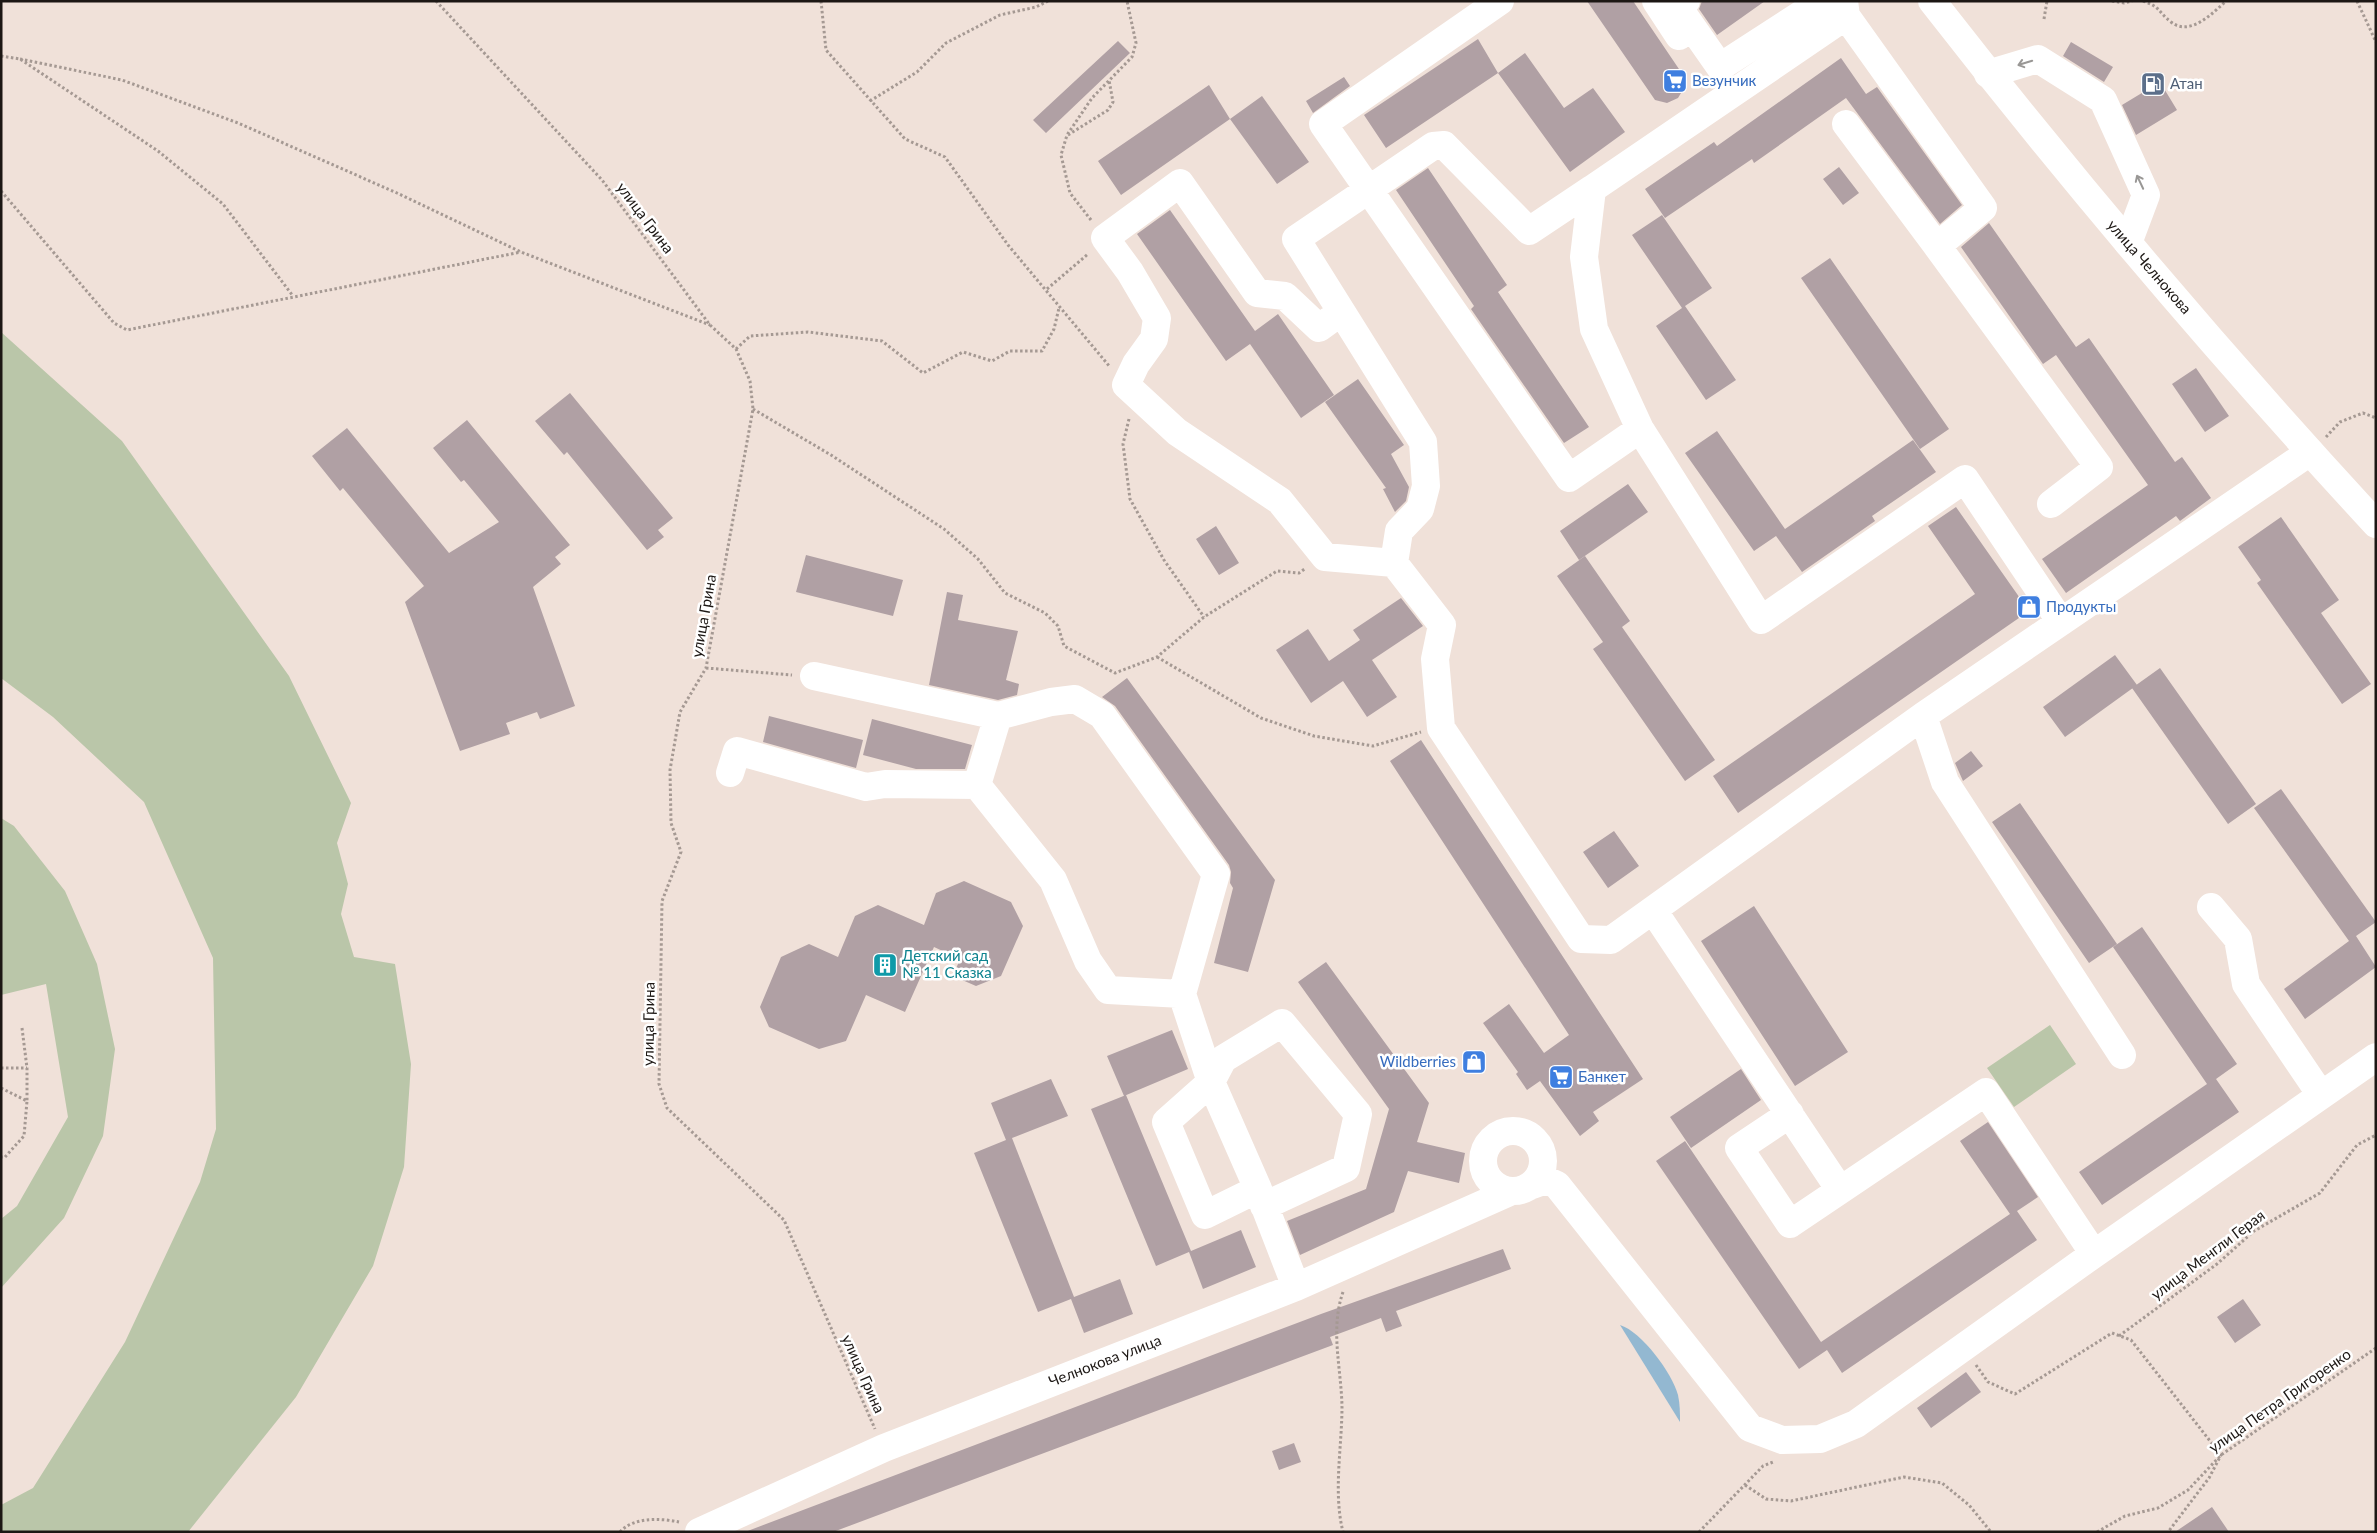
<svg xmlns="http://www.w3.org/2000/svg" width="2377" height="1533" font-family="Lato,sans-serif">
	<rect width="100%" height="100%" fill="#f0e1d9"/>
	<path fill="#bac6a9" d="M 1,332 L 122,441 L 289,676 L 351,803 L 337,843 L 348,884 L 341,914 L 354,957 L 395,964 L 411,1064 L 404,1167 L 373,1266 L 296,1397 L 188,1532 L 1,1532 L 1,1505 L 33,1488 L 125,1342 L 200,1182 L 216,1129 L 213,958 L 144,802 L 53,717 L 1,678 Z
		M 1,818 L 14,826 L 65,891 L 97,964 L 115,1049 L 103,1136 L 64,1218 L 1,1288 L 1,1219 L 17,1206 L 68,1117 L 46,984 L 1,995 Z
		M 2050,1025 L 2076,1064 L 2014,1107 L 1987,1068 Z"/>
	<path fill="#93b8d1" d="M 1620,1325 C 1642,1332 1672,1373 1678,1395 C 1680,1404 1680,1413 1680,1422 Z"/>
	<path fill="#b0a0a4" d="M 1587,1 L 1633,1 L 1683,75 L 1684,88 L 1678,98 L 1667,103 L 1655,100 Z
		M 1702,1 L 1765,1 L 1717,35 L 1699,9 Z
		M 1478,39 L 1498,73 L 1386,148 L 1364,115 Z
		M 1118,41 L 1130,53 L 1046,133 L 1033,120 Z
		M 2071,42 L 2113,67 L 2104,82 L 2063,56 Z
		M 1525,53 L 1564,108 L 1593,88 L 1625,132 L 1570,172 L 1498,73 Z
		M 1841,58 L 1866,94 L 1877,87 L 1962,205 L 1940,224 L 1846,98 L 1754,163 L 1752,159 L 1665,218 L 1645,189 L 1714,142 L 1717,146 Z
		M 1344,77 L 1350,86 L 1313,113 L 1306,101 Z
		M 2160,82 L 2177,110 L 2136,135 L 2122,105 Z
		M 1209,85 L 1230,119 L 1121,195 L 1098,161 Z
		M 1262,96 L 1309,162 L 1277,184 L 1230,119 Z
		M 1839,167 L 1859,193 L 1843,205 L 1823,179 Z
		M 1428,168 L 1507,285 L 1498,292 L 1589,427 L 1564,443 L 1471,309 L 1474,306 L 1396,190 Z
		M 1170,210 L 1255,331 L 1278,314 L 1334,395 L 1301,418 L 1250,344 L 1226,361 L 1137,234 Z
		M 1662,215 L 1712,288 L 1685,306 L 1736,380 L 1706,400 L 1656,326 L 1682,308 L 1632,235 Z
		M 1989,223 L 2076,347 L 2089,338 L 2175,462 L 2182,457 L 2211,498 L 2180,521 L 2176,516 L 2066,593 L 2042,559 L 2148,485 L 2056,355 L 2043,364 L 1961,247 Z
		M 1830,258 L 1949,429 L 1920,449 L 1801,278 Z
		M 2196,368 L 2229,416 L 2205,432 L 2172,384 Z
		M 1358,379 L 1404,445 L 1391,454 L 1409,487 L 1406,501 L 1395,512 L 1383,489 L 1386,488 L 1325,402 Z
		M 570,393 L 673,518 L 658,530 L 664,537 L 647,550 L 567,452 L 564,455 L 535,421 Z
		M 467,420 L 570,545 L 555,557 L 561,564 L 533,587 L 575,706 L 540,719 L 537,712 L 506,723 L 510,734 L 460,751 L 405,602 L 424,586 L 343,488 L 340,491 L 312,456 L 347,428 L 449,553 L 499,522 L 464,480 L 461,482 L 433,448 Z
		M 1717,431 L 1785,529 L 1913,440 L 1936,472 L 1872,516 L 1875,521 L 1802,572 L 1776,536 L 1754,551 L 1685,453 Z
		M 1628,484 L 1648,512 L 1579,560 L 1560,531 Z
		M 1956,507 L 2029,611 L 1738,813 L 1713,776 L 1975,594 L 1928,526 Z
		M 2281,517 L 2339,600 L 2321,613 L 2371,684 L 2342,704 L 2257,583 L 2261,580 L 2238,547 Z
		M 1216,526 L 1239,563 L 1219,575 L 1196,539 Z
		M 806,555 L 903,580 L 893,616 L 796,592 Z
		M 1585,556 L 1630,621 L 1622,627 L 1715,760 L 1685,781 L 1593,649 L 1603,642 L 1557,576 Z
		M 947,592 L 963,595 L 958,620 L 1018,631 L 1006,680 L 1019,684 L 1017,695 L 998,700 L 929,685 Z
		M 1401,598 L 1423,626 L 1372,660 L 1397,697 L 1367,717 L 1343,681 L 1311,703 L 1276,650 L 1308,629 L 1329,661 L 1360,640 L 1353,630 Z
		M 2115,655 L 2137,685 L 2065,737 L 2043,707 Z
		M 2160,668 L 2256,804 L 2228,824 L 2132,688 Z
		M 1127,678 L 1275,880 L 1248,972 L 1214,963 L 1233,888 L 1230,883 L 1231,872 L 1229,865 L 1115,706 L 1102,697 Z
		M 769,716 L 863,740 L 856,768 L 763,742 Z
		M 872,719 L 972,745 L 965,769 L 916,769 L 863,755 Z
		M 1421,740 L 1643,1079 L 1593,1112 L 1599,1121 L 1580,1136 L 1540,1081 L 1527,1090 L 1516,1074 L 1518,1072 L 1483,1023 L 1509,1004 L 1544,1053 L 1569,1035 L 1390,761 Z
		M 1971,751 L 1983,766 L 1963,781 L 1955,763 Z
		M 2281,789 L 2376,922 L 2356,936 L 2376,967 L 2305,1019 L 2284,989 L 2349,941 L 2254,808 Z
		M 2020,803 L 2117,944 L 2089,963 L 1992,822 Z
		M 1614,831 L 1639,866 L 1608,888 L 1583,852 Z
		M 964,881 L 1011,902 L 1023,926 L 1001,976 L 976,986 L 953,976 L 960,959 L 934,947 L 905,1012 L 866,995 L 846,1041 L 819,1049 L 769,1027 L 760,1007 L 781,957 L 809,944 L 838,957 L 855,916 L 878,905 L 924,925 L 936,893 Z
		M 1754,906 L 1848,1052 L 1795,1086 L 1701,941 Z
		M 2142,927 L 2237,1064 L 2216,1079 L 2239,1112 L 2102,1205 L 2079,1172 L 2207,1084 L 2113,947 Z
		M 1326,962 L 1429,1103 L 1417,1142 L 1465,1153 L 1459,1183 L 1408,1171 L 1394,1212 L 1300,1255 L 1287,1221 L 1366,1189 L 1389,1109 L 1298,982 Z
		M 1172,1030 L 1188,1069 L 1124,1096 L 1107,1056 Z
		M 1741,1069 L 1761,1100 L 1691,1148 L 1670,1117 Z
		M 1051,1079 L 1068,1116 L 1012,1138 L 1074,1297 L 1120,1279 L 1133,1314 L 1084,1333 L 1071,1299 L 1038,1312 L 974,1153 L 1006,1140 L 991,1103 Z
		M 1126,1095 L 1191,1251 L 1241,1230 L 1256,1267 L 1203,1289 L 1189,1252 L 1156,1266 L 1091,1109 Z
		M 1988,1122 L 2038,1197 L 2017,1211 L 2037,1240 L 1842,1373 L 1827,1350 L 1799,1369 L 1656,1161 L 1685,1141 L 1821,1342 L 2010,1214 L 1960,1141 Z
		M 1503,1249 L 1511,1269 L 1396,1311 L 1402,1326 L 1386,1332 L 1381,1318 L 1330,1337 L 1333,1345 L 833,1532 L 745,1532 L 1321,1314 Z
		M 2243,1299 L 2261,1325 L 2235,1343 L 2217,1317 Z
		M 1966,1372 L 1981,1392 L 1931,1428 L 1917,1408 Z
		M 1294,1443 L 1301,1462 L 1279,1470 L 1272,1451 Z
		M 2212,1507 L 2229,1532 L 2175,1532 Z"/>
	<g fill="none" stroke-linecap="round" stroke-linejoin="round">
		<path stroke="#a59993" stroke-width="3" stroke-dasharray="2.5 2.5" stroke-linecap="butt" d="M 436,1 L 602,180 L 710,325 L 736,349 L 750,381 L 753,409 L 706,668 L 680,712 L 670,770 L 671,823 L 681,852 L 662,901 L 659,1084 L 667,1108 L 784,1220 L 875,1429
			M 821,1 L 826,50 L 905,139 L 945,157 L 1008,245 L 1110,367
			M 2112,1 L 2124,3 L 2132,1
			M 2143,1 C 2161,7 2158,12 2171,22 C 2190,37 2213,13 2226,1
			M 2357,1 L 2376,42
			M 2044,19 L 2047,1
			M 1,56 L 20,59 L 158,151 L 223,204 L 293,296
			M 20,59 L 122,80 L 238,123 L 397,193 L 521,252 L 710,325
			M 870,101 L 917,72 L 946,43 L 1000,15 L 1036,7 L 1048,1
			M 1068,135 L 1108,110 L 1113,102 L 1109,80
			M 1,191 L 114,323 L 127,330 L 521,252
			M 1091,220 L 1070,193 L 1061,155 L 1067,135 L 1092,98 L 1132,57 L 1136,43 L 1127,1
			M 1047,289 L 1088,254
			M 736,349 L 750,336 L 808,332 L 882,341 L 923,373 L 963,352 L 992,361 L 1010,351 L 1042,351 L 1054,329 L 1059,308
			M 753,409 L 831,455 L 944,529 L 978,559 L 1005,593 L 1045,613 L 1058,626 L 1064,646 L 1115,673 L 1157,657 L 1204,617 L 1277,571 L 1299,573 L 1306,568
			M 1129,419 L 1123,444 L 1130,499 L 1164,560 L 1204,617
			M 2326,437 L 2340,422 L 2363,413 L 2376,418
			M 1157,657 L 1261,718 L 1314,736 L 1373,746 L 1421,732
			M 706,668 L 792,675
			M 22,1028 L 27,1068 L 27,1101
			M 1,1068 L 27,1068
			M 1,1088 L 27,1101 L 24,1136 L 5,1157 L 1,1157
			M 1343,1292 C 1330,1329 1341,1367 1342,1406 C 1342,1447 1333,1492 1343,1532
			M 2119,1336 L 2217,1264 L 2254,1231 L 2320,1193 L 2357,1145 L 2376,1135
			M 1976,1365 L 1988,1382 L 2015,1394 L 2112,1333 L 2131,1340 L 2221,1455 L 2209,1478 L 2168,1532
			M 1745,1485 L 1766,1499 L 1791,1501 L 1904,1477 L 1942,1483 L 1969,1505 L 1991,1532
			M 620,1532 C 633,1517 660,1518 679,1522
			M 1699,1532 L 1763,1466 L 1773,1462
			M 2097,1532 L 2125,1516 L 2158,1508 L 2188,1490 L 2221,1455 L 2376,1348"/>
		<path stroke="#fff" stroke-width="28" d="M 1500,1 L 1323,124 L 1569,478 L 1640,429
			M 1656,1 L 1679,36
			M 1686,1 L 1678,7 L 1720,67 L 1822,1
			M 1844,1 L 1846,16 L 1592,189 L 1584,257 L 1594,329 L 1640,429 L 1761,620 L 1965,479 L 2061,622
			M 1846,16 L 1983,208 L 1937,246 L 2099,467 L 2051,504
			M 1988,74 L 2038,59 L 2103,100 L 2146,195 L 2128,243
			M 1846,124 L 1937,246
			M 1341,312 L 1319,328 L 1285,296 L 1257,293 L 1180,183 L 1105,238 L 1130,272 L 1157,318 L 1154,339 L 1136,364 L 1126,385 L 1177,432 L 1280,501 L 1325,557 L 1394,563 L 1442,625 L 1435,659 L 1441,728 L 1581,939 L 1611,940 L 1923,716 L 2310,452
			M 1394,563 L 1399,531 L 1420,509 L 1426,486 L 1423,442 L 1296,239 L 1433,146 L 1444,145 L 1529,231 L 1592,189
			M 814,676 L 998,716
			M 1923,716 L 1945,782 L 2122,1055
			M 730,773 L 737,751 L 866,787 L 885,784 L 977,785 L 998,716 L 1051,702 L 1075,699 L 1102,715 L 1216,874 L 1182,994 L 1211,1082 L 1258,1189 L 1296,1287
			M 977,785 L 1053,880 L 1088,961 L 1108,990 L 1182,994
			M 2211,907 L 2238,939 L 2246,984 L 2321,1095
			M 1653,910 L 1840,1190
			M 1790,1114 L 1739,1148 L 1790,1224 L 1986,1092 L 2094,1254
			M1483 1161a30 30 0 1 1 60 0a30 30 0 1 1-60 0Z
			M 1532,1185 L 1546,1180 L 1557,1185 L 1750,1428 L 1782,1440 L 1820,1439 L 1856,1424 L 2094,1254 L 2376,1057
			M 1258,1189 L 1205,1215 L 1166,1122 L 1211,1082 L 1223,1059 L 1282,1023 L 1358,1114 L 1346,1168 L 1264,1206
			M 699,1532 L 884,1448 L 1296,1287 L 1512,1191"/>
		<path stroke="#fff" stroke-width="28" d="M 1932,1 C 2072,181 2221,356 2376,524"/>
	</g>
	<defs><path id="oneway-shaft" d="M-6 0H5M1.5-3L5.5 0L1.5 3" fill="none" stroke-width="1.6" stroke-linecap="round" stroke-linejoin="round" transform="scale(1.25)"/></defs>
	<g stroke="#999795">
		<use href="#oneway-shaft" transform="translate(2025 63) rotate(163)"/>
		<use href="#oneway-shaft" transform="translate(2140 182) rotate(-115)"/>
	</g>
	<defs>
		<symbol id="supermarket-square" viewBox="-11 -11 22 22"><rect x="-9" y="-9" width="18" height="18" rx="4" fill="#3f7fe0" stroke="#fff"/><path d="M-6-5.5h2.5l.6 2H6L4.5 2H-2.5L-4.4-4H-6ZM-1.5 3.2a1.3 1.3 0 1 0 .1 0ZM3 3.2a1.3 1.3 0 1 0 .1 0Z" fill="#fff"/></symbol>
		<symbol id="fuel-square" viewBox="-11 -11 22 22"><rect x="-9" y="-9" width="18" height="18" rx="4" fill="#5c6f8a" stroke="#fff"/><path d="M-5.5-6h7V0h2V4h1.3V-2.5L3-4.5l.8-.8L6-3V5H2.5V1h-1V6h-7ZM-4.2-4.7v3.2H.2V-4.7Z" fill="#fff"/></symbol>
		<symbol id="shop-square" viewBox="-11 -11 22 22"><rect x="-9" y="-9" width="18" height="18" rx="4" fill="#3f7fe0" stroke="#fff"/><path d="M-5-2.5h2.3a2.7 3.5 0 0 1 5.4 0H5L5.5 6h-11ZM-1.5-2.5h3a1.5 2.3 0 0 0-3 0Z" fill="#fff"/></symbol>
		<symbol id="building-square" viewBox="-11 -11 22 22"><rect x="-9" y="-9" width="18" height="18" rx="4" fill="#0f9aa8" stroke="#fff"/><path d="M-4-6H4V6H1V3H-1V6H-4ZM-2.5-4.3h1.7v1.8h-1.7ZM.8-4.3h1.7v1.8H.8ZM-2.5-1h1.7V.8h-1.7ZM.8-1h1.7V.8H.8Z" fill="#fff"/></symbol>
	</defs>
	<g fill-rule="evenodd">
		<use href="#supermarket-square" x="1661" y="67" width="28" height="28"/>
		<use href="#fuel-square" x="2139" y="70" width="28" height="28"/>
		<use href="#shop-square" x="2015" y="593" width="28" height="28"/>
		<use href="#building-square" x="871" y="951" width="28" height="28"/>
		<use href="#shop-square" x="1460" y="1048" width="28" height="28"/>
		<use href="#supermarket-square" x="1547" y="1063" width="28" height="28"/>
	</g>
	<g text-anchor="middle" stroke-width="5" stroke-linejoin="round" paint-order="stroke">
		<g font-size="15" fill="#366cbe" stroke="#fff" text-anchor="start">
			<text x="1692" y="86">Везунчик</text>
			<text x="2046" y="612">Продукты</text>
			<text x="1456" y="1067" text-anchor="end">Wildberries</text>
			<text x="1578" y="1082">Банкет</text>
		</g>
		<g font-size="15" fill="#4e5e75" stroke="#fff" text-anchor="start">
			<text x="2170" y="89">Атан</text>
		</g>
		<g font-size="15" fill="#1c1714" stroke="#fff">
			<text transform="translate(645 218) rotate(53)" y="5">улица Грина</text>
			<text transform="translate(2149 267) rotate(49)" y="5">улица Челнокова</text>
			<text transform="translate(704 616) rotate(-80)" y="5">улица Грина</text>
			<text transform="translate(649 1024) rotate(-89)" y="5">улица Грина</text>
			<text transform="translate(2208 1255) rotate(-37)" y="5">улица Менгли Герая</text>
			<text transform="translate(1105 1361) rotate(-21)" y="5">Челнокова улица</text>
			<text transform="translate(863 1374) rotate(66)" y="5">улица Грина</text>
			<text transform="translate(2280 1401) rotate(-35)" y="5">улица Петра Григоренко</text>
		</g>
		<g font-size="15" fill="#0d838f" stroke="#fff" text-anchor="start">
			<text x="902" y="961">Детский сад<tspan x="902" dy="17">№ 11 Сказка</tspan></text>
		</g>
	</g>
	<rect width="2377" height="1533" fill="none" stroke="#1c1714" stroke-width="5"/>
</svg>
